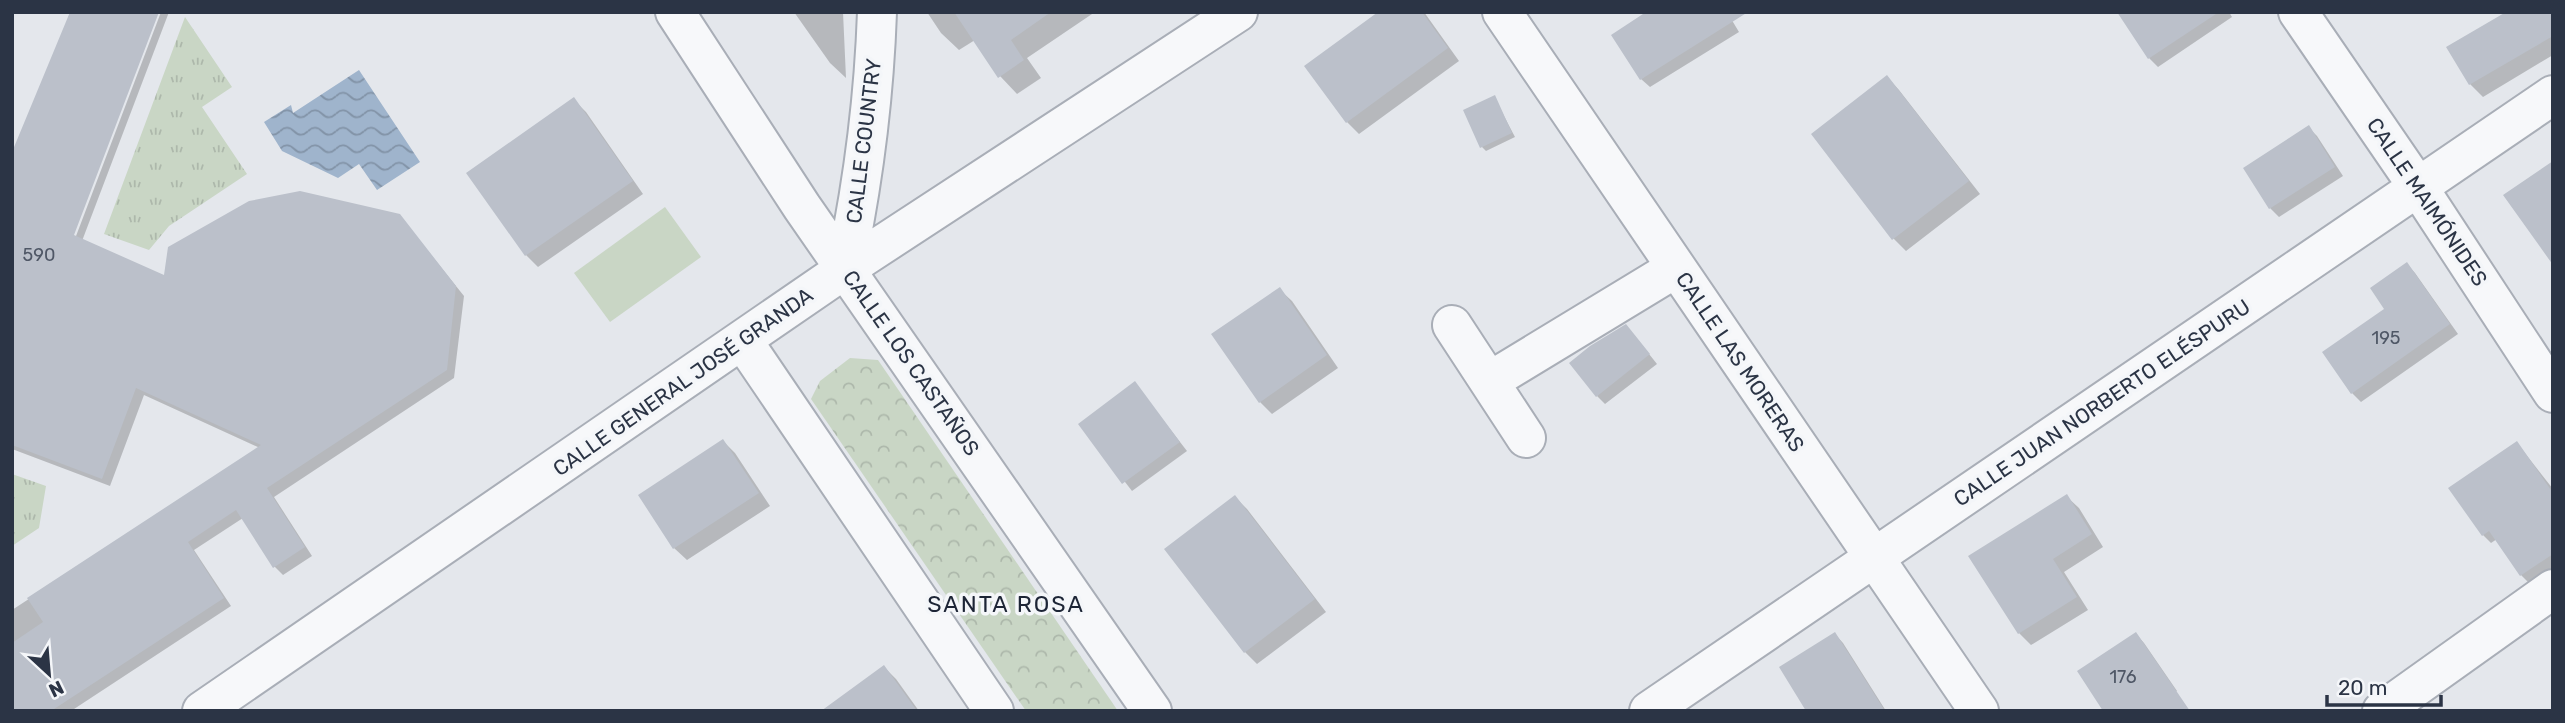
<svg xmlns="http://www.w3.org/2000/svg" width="2565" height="723" font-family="Rubik,sans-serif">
	<defs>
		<pattern id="grass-tufts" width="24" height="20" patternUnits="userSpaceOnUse" patternTransform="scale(1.75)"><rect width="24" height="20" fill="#c9d6c5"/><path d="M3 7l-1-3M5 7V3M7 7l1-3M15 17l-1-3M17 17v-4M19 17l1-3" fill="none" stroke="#adb8ab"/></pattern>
		<pattern id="park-crowns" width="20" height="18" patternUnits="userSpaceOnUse" patternTransform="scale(1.75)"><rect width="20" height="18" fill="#c9d6c5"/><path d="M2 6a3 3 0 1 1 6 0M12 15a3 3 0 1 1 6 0" fill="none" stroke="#adb8ab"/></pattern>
		<pattern id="water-waves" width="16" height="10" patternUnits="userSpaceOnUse" patternTransform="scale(1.75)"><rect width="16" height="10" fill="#9fb4cc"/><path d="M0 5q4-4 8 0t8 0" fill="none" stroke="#8293a7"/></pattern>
	</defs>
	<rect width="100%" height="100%" fill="#e4e7ec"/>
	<path fill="url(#grass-tufts)" d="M 185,17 L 232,87 L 202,107 L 247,174 L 169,226 L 149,250 L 104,234 Z
		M 12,474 L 46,486 L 39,528 L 12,546 Z"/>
	<path fill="url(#park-crowns)" d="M 850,358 L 878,360 L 1118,711 L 1026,711 L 811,399 L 820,381 Z"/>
	<path fill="#c9d6c5" d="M 665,207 L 701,257 L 610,322 L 574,273 Z"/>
	<path fill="url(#water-waves)" d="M 359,70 L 420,162 L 377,190 L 359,164 L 338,178 L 282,151 L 264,122 L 291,105 L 293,113 Z"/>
	<path fill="#0003" d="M 161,12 L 169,12 L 82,241 L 166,277 L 399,215 L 464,296 L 454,378 L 274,497 L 312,556 L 283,575 L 275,567 L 243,518 L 194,550 L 231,606 L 71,711 L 12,711 L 12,610 L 260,448 L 144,395 L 110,486 L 12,449 L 12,157 L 69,243 L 73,244 Z
		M 794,12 L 843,12 L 846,78 L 830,63 Z
		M 927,12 L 1095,12 L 1027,58 L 1041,78 L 1017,94 L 1000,76 L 975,40 L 959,50 L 941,33 Z
		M 1381,12 L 1424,12 L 1459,61 L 1359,134 L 1347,122 Z
		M 1727,12 L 1739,32 L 1650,87 L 1641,79 Z
		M 2119,12 L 2229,12 L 2232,17 L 2158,67 L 2149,58 Z
		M 2553,12 L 2553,55 L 2483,97 L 2470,84 L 2449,48 Z
		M 1887,77 L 1899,90 L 1980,194 L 1906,251 L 1894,239 L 1813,134 Z
		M 1494,97 L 1515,137 L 1486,151 L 1482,147 Z
		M 574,100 L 586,112 L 643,194 L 538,267 L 526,255 Z
		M 2309,128 L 2317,136 L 2343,176 L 2279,217 L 2270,208 Z
		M 2407,264 L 2415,273 L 2458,334 L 2361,402 L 2352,393 Z
		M 1279,289 L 1292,301 L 1338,368 L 1272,414 L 1260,402 Z
		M 1634,335 L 1657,364 L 1605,404 L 1597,396 Z
		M 1135,384 L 1187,451 L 1132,491 L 1080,424 Z
		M 723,441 L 735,453 L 770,506 L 687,560 L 674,548 Z
		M 2517,443 L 2553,489 L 2553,568 L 2530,584 L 2521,575 L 2497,539 L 2491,543 L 2483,535 Z
		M 2066,496 L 2079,508 L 2103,547 L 2064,572 L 2088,610 L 2031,645 L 2019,633 Z
		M 1235,497 L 1247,509 L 1326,612 L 1257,664 L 1245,652 L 1166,549 Z
		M 1835,634 L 1843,643 L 1886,711 L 1808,711 Z
		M 2136,634 L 2144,643 L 2177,691 L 2148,711 Z
		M 884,667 L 896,679 L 919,711 L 822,711 Z"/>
	<path fill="#bbc0ca" d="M 70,12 L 159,12 L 74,235 L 164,275 L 168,247 L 249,201 L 300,191 L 400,214 L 456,286 L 447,370 L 267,488 L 305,547 L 273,568 L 236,510 L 188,542 L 224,598 L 51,711 L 12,711 L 12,643 L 43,622 L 27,598 L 261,445 L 136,388 L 102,479 L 12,445 L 12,152 Z
		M 954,12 L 1051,12 L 1011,40 L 1024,60 L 998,78 Z
		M 1378,12 L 1422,12 L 1448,48 L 1346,123 L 1304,66 Z
		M 1646,12 L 1748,12 L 1640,80 L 1611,35 Z
		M 2117,12 L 2219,12 L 2148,59 Z
		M 2506,12 L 2553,12 L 2553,36 L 2469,85 L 2446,47 Z
		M 1887,75 L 1969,181 L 1892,240 L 1811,134 Z
		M 1495,95 L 1512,133 L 1480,148 L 1463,110 Z
		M 574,97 L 633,181 L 525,256 L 466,173 Z
		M 2309,125 L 2335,167 L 2269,209 L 2243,168 Z
		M 2553,161 L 2553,265 L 2503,195 Z
		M 2407,262 L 2450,324 L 2351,394 L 2322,352 L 2384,309 L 2370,288 Z
		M 1280,287 L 1327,355 L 1259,403 L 1211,334 Z
		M 1626,324 L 1650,354 L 1596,397 L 1569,363 L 1590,346 Z
		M 1135,381 L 1180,442 L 1122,484 L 1078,424 Z
		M 723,439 L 759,493 L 673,549 L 638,495 Z
		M 2517,441 L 2553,493 L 2553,554 L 2520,576 L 2489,531 L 2482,536 L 2448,488 Z
		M 2067,494 L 2092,534 L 2053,559 L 2077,597 L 2018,634 L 1968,556 Z
		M 1235,495 L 1315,599 L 1244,653 L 1164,549 Z
		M 1835,632 L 1885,711 L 1806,711 L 1779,667 Z
		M 2136,632 L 2190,711 L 2103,711 L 2077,671 Z
		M 884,665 L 917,711 L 821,711 Z"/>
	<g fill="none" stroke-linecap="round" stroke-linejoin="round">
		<defs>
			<path id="minor" d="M 675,12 L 802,207 L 1152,711
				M 1502,12 L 1979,711
				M 2298,12 L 2418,187 L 2553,393
				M 845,269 C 863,184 874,99 877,12
				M 1452,325 L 1526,438
				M 743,341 L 994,711
				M 1490,381 L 1676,268
				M 202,711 L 845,269 L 1238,12
				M 1649,711 L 2553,95
				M 2382,711 L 2553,589"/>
		</defs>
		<use href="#minor" stroke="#a9aeb7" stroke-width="42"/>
		<use href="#minor" stroke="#f7f8fa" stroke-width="38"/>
	</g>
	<g text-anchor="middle" stroke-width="7" stroke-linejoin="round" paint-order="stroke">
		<g font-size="18" fill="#4f5766">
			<text x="39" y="261">590</text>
			<text x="2386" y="344">195</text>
			<text x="2123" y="683">176</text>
		</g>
		<g font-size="21" fill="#2b3445" stroke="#f4f6f9">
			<text transform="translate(864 141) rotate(-83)" y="7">CALLE COUNTRY</text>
			<text transform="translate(2427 202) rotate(56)" y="7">CALLE MAIMÓNIDES</text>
			<text transform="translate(1740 362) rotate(56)" y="7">CALLE LAS MORERAS</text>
			<text transform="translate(911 363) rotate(55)" y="7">CALLE LOS CASTAÑOS</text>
			<text transform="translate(683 382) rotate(-35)" y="7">CALLE GENERAL JOSÉ GRANDA</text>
			<text transform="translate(2102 403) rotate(-34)" y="7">CALLE JUAN NORBERTO ELÉSPURU</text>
		</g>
		<g font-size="23" letter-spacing="2" fill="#1d2536" stroke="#f4f6f9">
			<text x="1006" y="612">SANTA ROSA</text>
		</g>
	</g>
	<rect width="2565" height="723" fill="none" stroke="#2b3445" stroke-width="28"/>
	<g transform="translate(49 674) rotate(154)" stroke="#f4f6f9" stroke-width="5" paint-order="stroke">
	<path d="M0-5L12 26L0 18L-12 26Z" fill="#2b3445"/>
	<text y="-10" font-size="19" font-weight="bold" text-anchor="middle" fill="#2b3445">N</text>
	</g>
	<path d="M2327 695v10h114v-10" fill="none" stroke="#2b3445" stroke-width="3.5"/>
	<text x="2338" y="695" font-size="21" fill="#2b3445" stroke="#f4f6f9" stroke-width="5" paint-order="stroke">20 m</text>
</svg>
